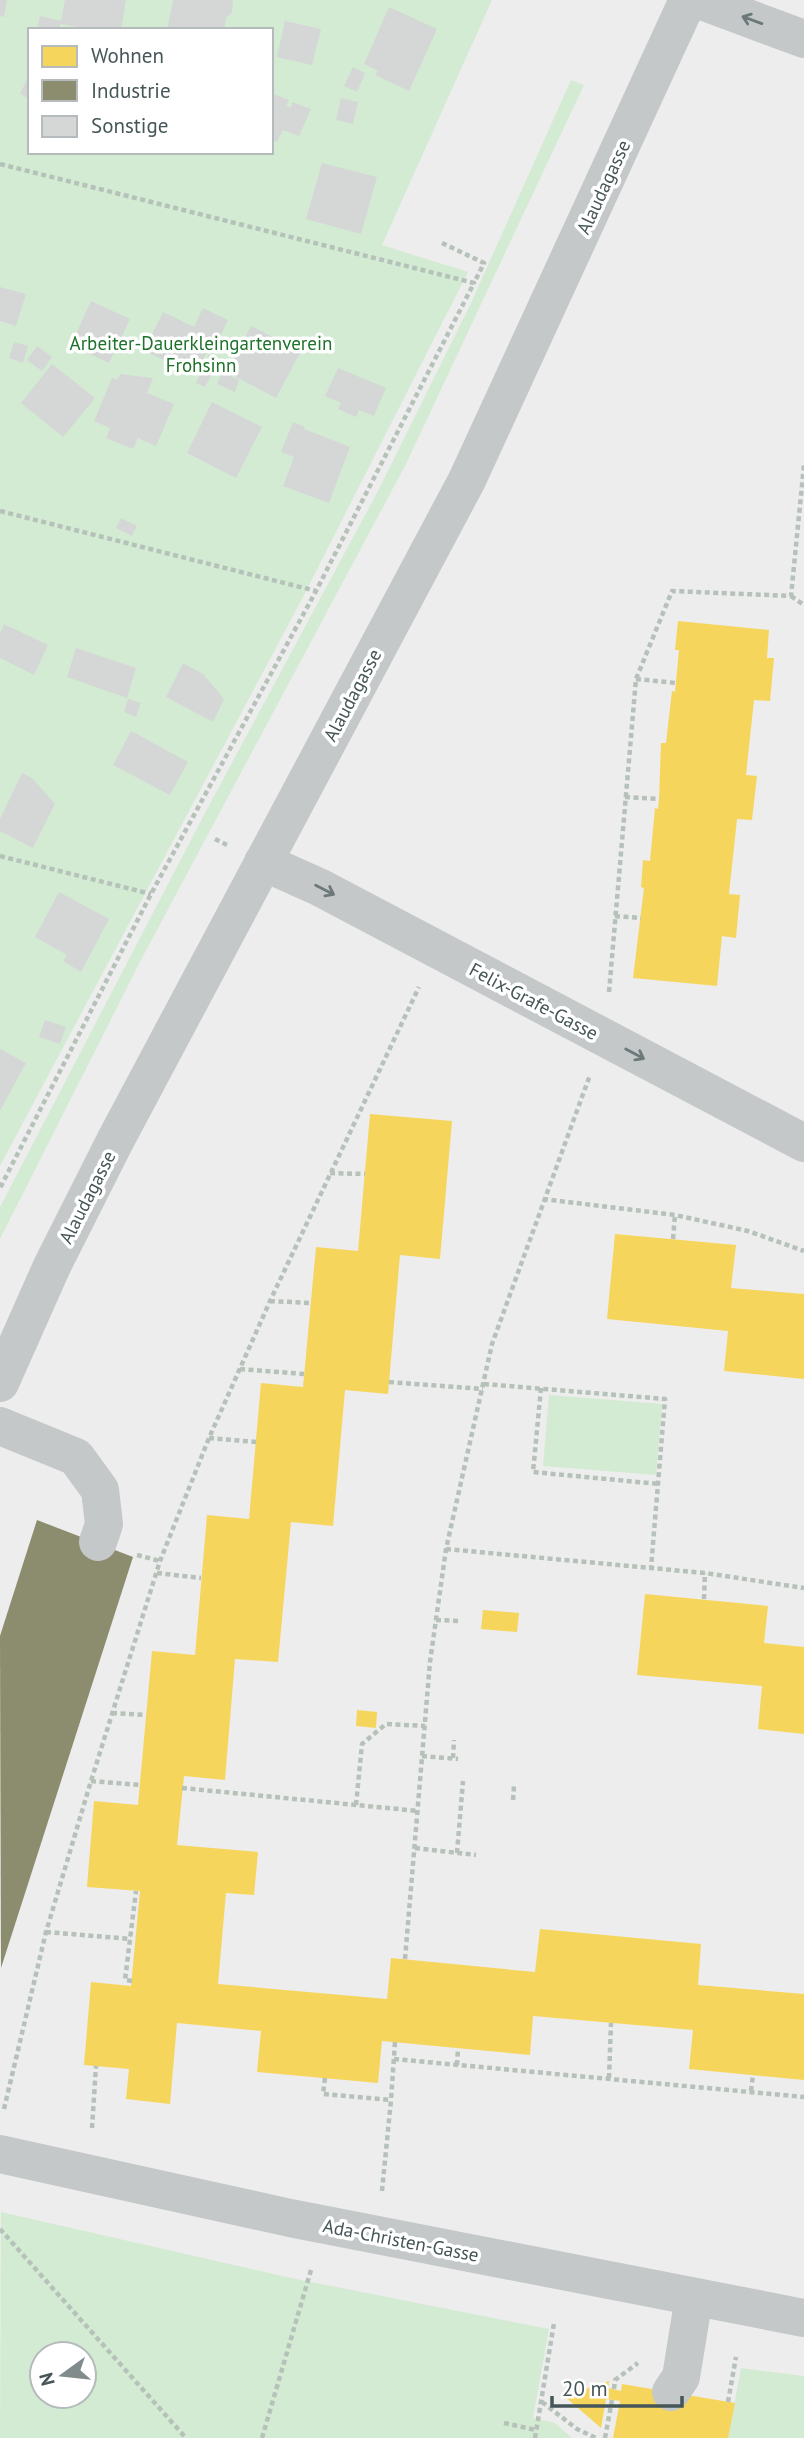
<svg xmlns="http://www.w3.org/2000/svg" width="804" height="2438" font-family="'PT Sans',sans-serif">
	<rect width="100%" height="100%" fill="#eeeded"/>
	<path fill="#d3ebd3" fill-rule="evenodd" d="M 0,0 L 492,0 L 382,245 L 468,272 L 303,597 L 0,1166 ZM 30,30 L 271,30 L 271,152 L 30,152 Z
		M 571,80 L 584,85 L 406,464 L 142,958 L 0,1239 L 0,1207 L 206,811 L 379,489 L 471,303 Z
		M 549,1395 L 662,1404 L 656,1475 L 543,1466 Z
		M 1,2212 L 291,2278 L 549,2329 L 533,2418 L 555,2423 L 572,2438 L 0,2438 ZM 84,2354 L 84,2396 L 42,2396 L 42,2354 Z
		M 741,2368 L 804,2376 L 804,2438 L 728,2438 Z"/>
	<path fill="#f6d55c" d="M 678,621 L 769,630 L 767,658 L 774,658 L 770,701 L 754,700 L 746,775 L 757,776 L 752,820 L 737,819 L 729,894 L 740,895 L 736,938 L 722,936 L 717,986 L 633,978 L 644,888 L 641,887 L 643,860 L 650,861 L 655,808 L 658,809 L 659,799 L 661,743 L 666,743 L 672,691 L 675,692 L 679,650 L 675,650 Z
		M 370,1114 L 452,1121 L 440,1259 L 400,1255 L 388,1394 L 345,1390 L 333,1526 L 291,1522 L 278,1662 L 235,1659 L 225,1780 L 184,1776 L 177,1845 L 258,1852 L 254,1895 L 226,1893 L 218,1984 L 387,1999 L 391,1958 L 535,1972 L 540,1929 L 701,1944 L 698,1985 L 804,1994 L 804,2080 L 689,2069 L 693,2030 L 533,2016 L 530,2055 L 382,2041 L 378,2083 L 257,2072 L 261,2031 L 177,2023 L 170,2104 L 126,2099 L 129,2069 L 84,2065 L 91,1982 L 131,1986 L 140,1891 L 87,1887 L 94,1801 L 138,1805 L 152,1651 L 195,1655 L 207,1515 L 249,1519 L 261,1383 L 303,1387 L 316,1247 L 358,1251 Z
		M 615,1234 L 736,1245 L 731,1288 L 804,1294 L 804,1379 L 724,1371 L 728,1331 L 607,1319 Z
		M 645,1594 L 768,1606 L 764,1643 L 804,1647 L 804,1734 L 758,1729 L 762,1686 L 637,1675 Z
		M 483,1610 L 519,1613 L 517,1632 L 481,1629 Z
		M 357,1710 L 377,1712 L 376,1728 L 356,1726 Z
		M 609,2381 L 608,2388 L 621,2391 L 622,2384 L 735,2403 L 728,2438 L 613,2438 L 620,2401 L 606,2399 L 601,2428 L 564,2396 Z"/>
	<path fill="#8c8c6e" d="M 37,1520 L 133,1557 L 1,1968 L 0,1636 Z"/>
	<path fill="#d5d6d6" d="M 0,0 L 7,0 L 4,17 L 0,16 Z
		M 65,0 L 126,0 L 121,30 L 94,30 L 61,24 L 59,30 L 37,30 L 40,16 L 61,21 Z
		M 173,0 L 233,0 L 232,13 L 226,18 L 224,30 L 167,30 Z
		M 389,7 L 437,29 L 409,91 L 375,75 L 378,71 L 364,64 Z
		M 285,21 L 321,29 L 312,65 L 277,57 Z
		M 353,67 L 365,73 L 357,92 L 344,86 Z
		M 30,73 L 30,99 L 20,94 Z
		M 271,93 L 289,100 L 286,106 L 291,108 L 292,102 L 311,109 L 299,136 L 283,130 L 277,142 L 271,139 Z
		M 341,98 L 358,102 L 353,124 L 336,120 Z
		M 322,163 L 377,177 L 361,234 L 306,219 Z
		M 0,287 L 26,294 L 16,326 L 0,321 Z
		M 91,301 L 130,319 L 109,363 L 71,345 Z
		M 203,308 L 228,320 L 213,351 L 208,349 L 195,376 L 144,350 L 163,312 L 194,327 Z
		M 251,326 L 301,351 L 276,398 L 227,372 Z
		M 14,342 L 28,346 L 23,363 L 9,358 Z
		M 37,346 L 52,357 L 42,371 L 27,360 Z
		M 209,355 L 219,360 L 205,387 L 196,383 Z
		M 52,364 L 95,398 L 63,437 L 21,403 Z
		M 338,368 L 386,388 L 374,416 L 359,410 L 356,417 L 338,409 L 341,403 L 325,396 Z
		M 222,372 L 239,380 L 235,392 L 217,384 Z
		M 120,374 L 153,378 L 147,393 L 174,404 L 156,446 L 138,438 L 133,449 L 106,438 L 110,428 L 94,421 L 112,378 L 117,380 Z
		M 212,402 L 262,427 L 236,478 L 187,453 Z
		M 293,422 L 305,427 L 304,429 L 350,447 L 329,503 L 283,486 L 294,457 L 281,452 Z
		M 121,518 L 137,526 L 132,536 L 116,528 Z
		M 4,624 L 48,645 L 34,675 L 0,658 L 0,633 Z
		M 76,648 L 136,668 L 127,698 L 67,677 Z
		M 183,663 L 203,674 L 224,699 L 213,722 L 166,697 Z
		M 128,699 L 141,703 L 136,717 L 124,712 Z
		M 131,731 L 188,762 L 170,795 L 113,765 Z
		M 22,773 L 32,778 L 55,804 L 33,848 L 0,831 L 0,819 Z
		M 59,892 L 109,919 L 81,972 L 63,961 L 67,955 L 35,937 Z
		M 45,1020 L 66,1027 L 60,1044 L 39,1037 Z
		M 0,1049 L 26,1063 L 0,1111 Z"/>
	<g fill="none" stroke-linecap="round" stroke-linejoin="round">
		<path stroke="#b5c1b9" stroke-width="4.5" stroke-dasharray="5 3.5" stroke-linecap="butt" d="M 0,164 L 474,283 L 316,591 L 151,894 L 0,1188
			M 442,243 L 484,263 L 474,283
			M 0,511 L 316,591
			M 791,596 L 804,605
			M 636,679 L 676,683
			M 625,797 L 659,799
			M 215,839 L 227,845
			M 0,856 L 151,894
			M 615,916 L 641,918
			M 609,992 L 636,679 L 672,591 L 791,596 L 804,465
			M 330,1173 L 365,1174
			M 543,1199 L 675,1215 L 748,1231 L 804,1251
			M 673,1239 L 675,1215
			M 270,1301 L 310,1303
			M 240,1369 L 304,1374
			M 389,1382 L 483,1389
			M 484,1384 L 665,1399 L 651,1568
			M 541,1388 L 533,1472 L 659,1484
			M 209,1438 L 256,1442
			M 446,1549 L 705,1573 L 804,1588
			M 137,1555 L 160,1561
			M 157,1573 L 201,1578
			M 704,1599 L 705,1573
			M 436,1620 L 459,1621
			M 112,1713 L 146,1715
			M 422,1756 L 458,1759
			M 453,1758 L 454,1740
			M 91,1781 L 140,1785
			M 182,1788 L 418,1811
			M 513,1800 L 514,1786
			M 356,1805 L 362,1744 L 386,1724 L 425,1726
			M 415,1848 L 476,1855
			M 457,1853 L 463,1781
			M 46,1932 L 131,1939
			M 405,1959 L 430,1662 L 446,1549 L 492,1344 L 590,1075
			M 132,1981 L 125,1980 L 136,1891
			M 394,2059 L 804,2097
			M 457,2065 L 458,2048
			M 325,2078 L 323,2094 L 391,2100
			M 609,2078 L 611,2023
			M 751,2091 L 753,2075
			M 4,2109 L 46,1932 L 91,1781 L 160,1561 L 209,1438 L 270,1301 L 419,987
			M 92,2128 L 96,2066
			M 382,2191 L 391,2100 L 395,2042
			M 0,2229 L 186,2438
			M 614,2389 L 615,2380 L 638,2363
			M 542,2402 L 577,2429 L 596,2438
			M 728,2402 L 736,2357
			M 504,2423 L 536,2430
			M 262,2438 L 311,2270
			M 535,2438 L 554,2323
			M 605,2438 L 612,2400"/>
		<path stroke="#c4c8c9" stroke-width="38" d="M 699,0 L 804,39
			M 263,862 L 319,887 L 804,1143
			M 0,1383 L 52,1266 L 115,1141 L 467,480 L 688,0
			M 0,1426 L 76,1457 L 100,1490 L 104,1524 L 98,1542
			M 0,2154 L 290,2218 L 804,2318
			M 671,2392 L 681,2377 L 694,2297"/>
	</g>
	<defs><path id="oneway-shaft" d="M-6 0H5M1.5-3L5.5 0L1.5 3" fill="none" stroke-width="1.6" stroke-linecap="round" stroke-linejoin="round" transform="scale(1.75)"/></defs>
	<g stroke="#6c787a">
		<use href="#oneway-shaft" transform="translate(752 20) rotate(-160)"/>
		<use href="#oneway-shaft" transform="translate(325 890) rotate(27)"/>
		<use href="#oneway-shaft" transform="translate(635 1054) rotate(28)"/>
	</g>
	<g text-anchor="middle" stroke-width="7" stroke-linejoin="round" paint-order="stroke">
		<g font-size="19" fill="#465658" stroke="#fff">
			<text transform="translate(603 187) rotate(-65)" y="7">Alaudagasse</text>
			<text transform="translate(352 695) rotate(-62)" y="7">Alaudagasse</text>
			<text transform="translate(534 1001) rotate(28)" y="7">Felix-Grafe-Gasse</text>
			<text transform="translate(87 1197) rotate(-63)" y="7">Alaudagasse</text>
			<text transform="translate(401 2240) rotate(11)" y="7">Ada-Christen-Gasse</text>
		</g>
		<g font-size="19" fill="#1e7229" stroke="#fff">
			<text x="201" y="350">Arbeiter-Dauerkleingartenverein<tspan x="201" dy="22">Frohsinn</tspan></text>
		</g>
	</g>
	<rect x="28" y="28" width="245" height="126" fill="#ffffff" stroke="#b5bbbc" stroke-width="2"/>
	<rect x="42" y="46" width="35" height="21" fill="#f6d55c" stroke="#b5bbbc" stroke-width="2"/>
	<text x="91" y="63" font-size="21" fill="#465658">Wohnen</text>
	<rect x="42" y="80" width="35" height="21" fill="#8c8c6e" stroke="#b5bbbc" stroke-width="2"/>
	<text x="91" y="98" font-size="21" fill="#465658">Industrie</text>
	<rect x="42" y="116" width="35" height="21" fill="#d5d6d6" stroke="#b5bbbc" stroke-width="2"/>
	<text x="91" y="133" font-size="21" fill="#465658">Sonstige</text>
	<g transform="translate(63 2375) rotate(255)"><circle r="33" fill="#ffffff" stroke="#b5bbbc" stroke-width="2"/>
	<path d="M0-5L12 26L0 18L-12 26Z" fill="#818b8c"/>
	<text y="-10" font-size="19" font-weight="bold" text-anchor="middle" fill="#465658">N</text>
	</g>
	<path d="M552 2396v10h130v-10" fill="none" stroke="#465658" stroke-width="3.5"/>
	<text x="562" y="2396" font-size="21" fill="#465658" stroke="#ffffff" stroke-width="5" paint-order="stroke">20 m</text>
</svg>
